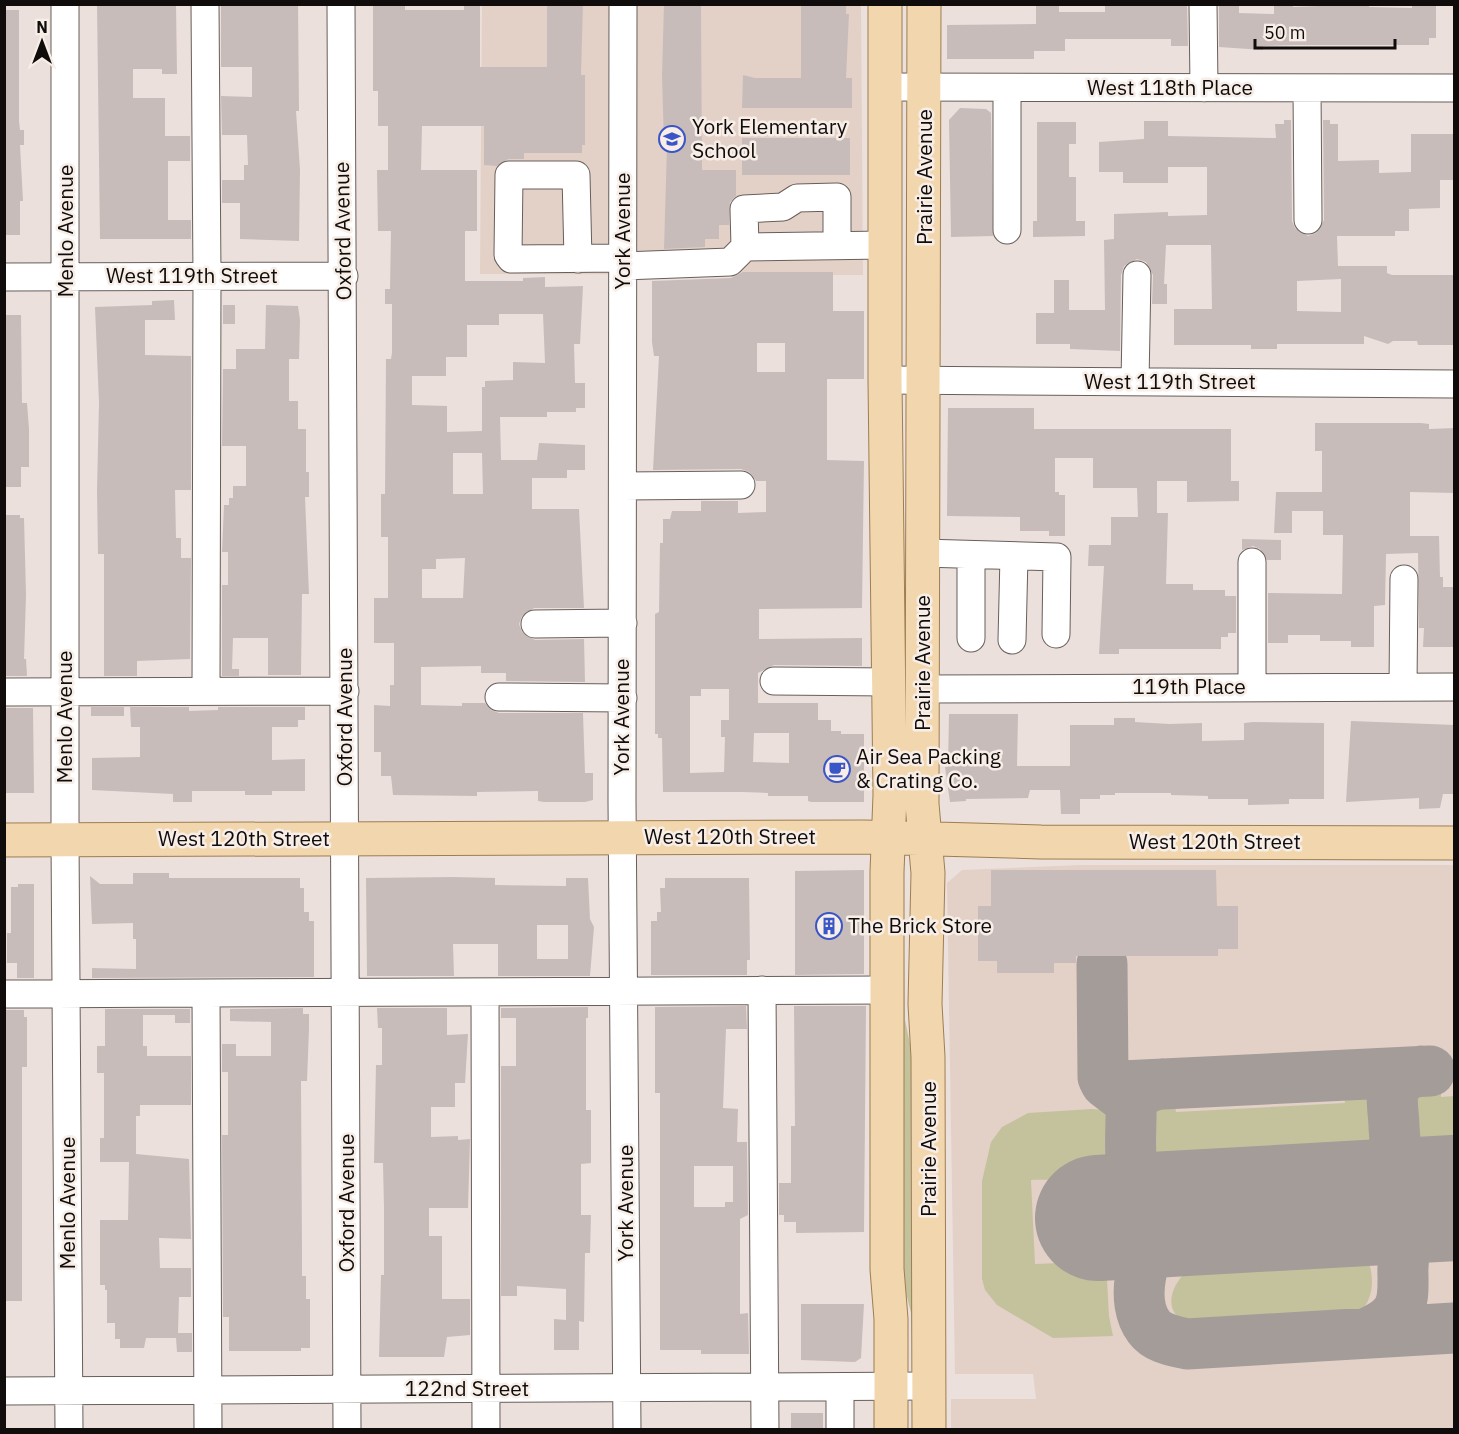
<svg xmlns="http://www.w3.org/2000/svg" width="1459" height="1434" font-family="'IBM Plex Sans',sans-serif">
	<rect width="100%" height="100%" fill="#ebe0db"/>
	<path fill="#e3d1c8" d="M 482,5 L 861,5 L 863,275 L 480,274 Z
		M 1080,865 L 1454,865 L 1454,1429 L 951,1429 L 951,1399 L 1036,1399 L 1033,1374 L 955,1374 L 947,883 L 962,870 Z"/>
	<path fill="#c4c29d" d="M 903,882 L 905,1020 L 913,1058 L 913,1365 L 911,1313 L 903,1281 Z
		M 1441,1091 L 1441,1097 L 1454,1096 L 1454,1145 L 1434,1146 L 1433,1159 C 1407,1156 1403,1109 1421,1094 Z
		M 1344,1095 L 1366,1097 C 1383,1112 1385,1157 1358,1161 L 1357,1151 L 1170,1161 L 1170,1173 L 1162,1174 C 1144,1165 1137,1125 1152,1111 C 1159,1105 1167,1106 1175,1105 L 1176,1112 L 1345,1103 Z
		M 1092,1109 C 1100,1109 1108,1112 1113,1118 C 1121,1128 1119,1169 1107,1175 C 1091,1183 1050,1179 1031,1180 L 1035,1264 L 1106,1261 L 1109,1316 L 1113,1336 L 1053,1338 L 997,1305 L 985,1290 L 982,1279 L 982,1181 L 991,1142 L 1002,1127 L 1028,1113 Z
		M 1348,1248 L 1363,1252 C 1376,1267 1376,1306 1355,1314 L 1191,1325 C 1148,1309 1184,1260 1217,1254 L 1218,1267 L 1348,1258 Z"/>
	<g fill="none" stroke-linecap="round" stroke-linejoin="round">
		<path stroke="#a49c98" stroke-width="51" d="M 1102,964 L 1103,1077 L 1106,1083 L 1127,1099
			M 1103,1077 L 1112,1084 L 1122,1086 L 1430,1071
			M 1162,1084 C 1145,1087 1136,1091 1131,1108 C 1132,1135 1124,1183 1148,1202 C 1162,1213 1186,1211 1203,1213 C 1188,1217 1172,1221 1161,1232 C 1141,1253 1130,1302 1149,1327 C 1158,1339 1174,1341 1187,1344 L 1454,1328
			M 1368,1333 C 1379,1328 1390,1323 1397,1312 C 1404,1301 1403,1288 1403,1276 C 1401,1236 1419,1215 1454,1198 C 1403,1191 1397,1176 1394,1127 C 1394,1114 1390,1099 1394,1085 L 1408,1074 L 1421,1071"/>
		<path stroke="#a49c98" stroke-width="126" d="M 1098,1218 L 1454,1198"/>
	</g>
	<path fill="#c8bcbb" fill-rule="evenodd" d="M 97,4 L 176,4 L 177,74 L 162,74 L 162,69 L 133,69 L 133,98 L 165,98 L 165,136 L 190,136 L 190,161 L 168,161 L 168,220 L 191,220 L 191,239 L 100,239 Z
		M 221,4 L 298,4 L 299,111 L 296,111 L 300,170 L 299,241 L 240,239 L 240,203 L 222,203 L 222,180 L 244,180 L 244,165 L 248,165 L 247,135 L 222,135 L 221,96 L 252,97 L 252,67 L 221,67 Z
		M 464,4 L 480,4 L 480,67 L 547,67 L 547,4 L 583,4 L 581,75 L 585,75 L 585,145 L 582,145 L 582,153 L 524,153 L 524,159 L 508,159 L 497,166 L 484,165 L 484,126 L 422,126 L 421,170 L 477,170 L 477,231 L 465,231 L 465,281 L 523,281 L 523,278 L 545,277 L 545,287 L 583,286 L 580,344 L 574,344 L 575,383 L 585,383 L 585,408 L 576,408 L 576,412 L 547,412 L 547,417 L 500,417 L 501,460 L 537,460 L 539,443 L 585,445 L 585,470 L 567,470 L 567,478 L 532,478 L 532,509 L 579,509 L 584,608 L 534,608 L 522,616 L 519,624 L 522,632 L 535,640 L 584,639 L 585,682 L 506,681 L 506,673 L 481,673 L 481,666 L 421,667 L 421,705 L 462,706 L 462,703 L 485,703 L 491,710 L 499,713 L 583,713 L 585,773 L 593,773 L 593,800 L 585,802 L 544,802 L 538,801 L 538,791 L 477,792 L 477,796 L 393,795 L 391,776 L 381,776 L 381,752 L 374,752 L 374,705 L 390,706 L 390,685 L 394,685 L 394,643 L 374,643 L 374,598 L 388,598 L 388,537 L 381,537 L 381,494 L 385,494 L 386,359 L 391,359 L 392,353 L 392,304 L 385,304 L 385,289 L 390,289 L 391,231 L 378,231 L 377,170 L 388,170 L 388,126 L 378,126 L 378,91 L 373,91 L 373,6 L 405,6 L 405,10 L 464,10 ZM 499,314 L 543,314 L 545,363 L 513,362 L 513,380 L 485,381 L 485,387 L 482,387 L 482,431 L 447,432 L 447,406 L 412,405 L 412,376 L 446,376 L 446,357 L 467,357 L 467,325 L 499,325 ZM 453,453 L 482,453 L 483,494 L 453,494 ZM 465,558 L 463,598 L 422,598 L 422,569 L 436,569 L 436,559 Z
		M 664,4 L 701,4 L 702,170 L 736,170 L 736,196 L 730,202 L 729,225 L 719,225 L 719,239 L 705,239 L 705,247 L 664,249 L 667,145 L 664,145 L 662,75 Z
		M 801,4 L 846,4 L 846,14 L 849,14 L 846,78 L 852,78 L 852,108 L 742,108 L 743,75 L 755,78 L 801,78 Z
		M 1036,4 L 1059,4 L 1059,12 L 1105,12 L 1105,4 L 1187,4 L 1188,46 L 1171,46 L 1171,39 L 1065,39 L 1065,51 L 1034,51 L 1034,59 L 947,59 L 947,25 L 1036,24 Z
		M 1219,4 L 1239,4 L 1239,13 L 1274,14 L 1274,4 L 1293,4 L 1293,7 L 1369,4 L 1369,7 L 1412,8 L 1412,4 L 1436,4 L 1436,38 L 1429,38 L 1429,45 L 1295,45 L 1263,46 L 1263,50 L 1219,47 Z
		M 4,10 L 19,10 L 19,121 L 20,130 L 24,130 L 24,145 L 20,145 L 23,201 L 20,201 L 20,235 L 4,235 Z
		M 960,108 L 986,109 L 991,113 L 993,236 L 951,237 L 949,120 Z
		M 1284,120 L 1291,120 L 1292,221 L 1295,228 L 1308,236 L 1316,233 L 1324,220 L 1323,120 L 1330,120 L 1330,124 L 1338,124 L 1338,161 L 1379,160 L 1379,173 L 1411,172 L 1411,134 L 1455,134 L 1455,180 L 1440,180 L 1440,208 L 1409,209 L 1409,231 L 1395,231 L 1395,236 L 1337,236 L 1338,266 L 1387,266 L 1387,273 L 1392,275 L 1455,275 L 1455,345 L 1418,345 L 1417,341 L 1393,341 L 1388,344 L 1364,336 L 1364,344 L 1277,344 L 1277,349 L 1251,349 L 1251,345 L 1174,345 L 1174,309 L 1212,309 L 1211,245 L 1166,245 L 1164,284 L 1167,284 L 1167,304 L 1152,304 L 1153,275 L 1146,262 L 1137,259 L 1124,266 L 1121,275 L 1120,351 L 1070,349 L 1070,344 L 1036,344 L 1036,313 L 1054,313 L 1054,280 L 1069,280 L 1069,310 L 1105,310 L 1104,240 L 1114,239 L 1114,214 L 1168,212 L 1168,216 L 1207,215 L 1207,167 L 1168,167 L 1168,183 L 1123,183 L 1123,172 L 1099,172 L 1099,142 L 1144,139 L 1144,121 L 1168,121 L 1168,136 L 1276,138 L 1275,124 L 1284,124 ZM 1341,279 L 1341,312 L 1297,311 L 1297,281 Z
		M 1037,122 L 1076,122 L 1076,144 L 1069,144 L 1069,177 L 1076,177 L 1076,221 L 1085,221 L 1085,236 L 1033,237 L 1033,221 L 1037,221 Z
		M 742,138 L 850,138 L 850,175 L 742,175 Z
		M 743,272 L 833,272 L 833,311 L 864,311 L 864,379 L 827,379 L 827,460 L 864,461 L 862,608 L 759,609 L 759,639 L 862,638 L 862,666 L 774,665 L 758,673 L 758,703 L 818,703 L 818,720 L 831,720 L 831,731 L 841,731 L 841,734 L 864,734 L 864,802 L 811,802 L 808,801 L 808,796 L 768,796 L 768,793 L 743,792 L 663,792 L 662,738 L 658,738 L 658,734 L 655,734 L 655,614 L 659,612 L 660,543 L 663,543 L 663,519 L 670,519 L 672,511 L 701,511 L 701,501 L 738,501 L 738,513 L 766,512 L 766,481 L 756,481 L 749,472 L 741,469 L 653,470 L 659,356 L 654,356 L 652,342 L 652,281 L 731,278 ZM 757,343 L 785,343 L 785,372 L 757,372 ZM 701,689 L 729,689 L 729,720 L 721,720 L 721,737 L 725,737 L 724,772 L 690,773 L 690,696 L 701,696 ZM 754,733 L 789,733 L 789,763 L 753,762 Z
		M 174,300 L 175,320 L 145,320 L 145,355 L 191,356 L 191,490 L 175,490 L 176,538 L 181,538 L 181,558 L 191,558 L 190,659 L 137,661 L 137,676 L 104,676 L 104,554 L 98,554 L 97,490 L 99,403 L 95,307 L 152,305 L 152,301 Z
		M 223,305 L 235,305 L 235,324 L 223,324 Z
		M 266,305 L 298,306 L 300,320 L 299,359 L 289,359 L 289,401 L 298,401 L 298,429 L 306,429 L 306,472 L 309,472 L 309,497 L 305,497 L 309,594 L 302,594 L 301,675 L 268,675 L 268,638 L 233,638 L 232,669 L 239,669 L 239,676 L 222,676 L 222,585 L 228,585 L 228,552 L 222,552 L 224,505 L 229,505 L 229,498 L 233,498 L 233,486 L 246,486 L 246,446 L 222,446 L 223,369 L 236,369 L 236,349 L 265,349 Z
		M 4,315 L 21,315 L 22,403 L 27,403 L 29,429 L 29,467 L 21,467 L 21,487 L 4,487 Z
		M 948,408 L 1034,408 L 1034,429 L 1231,429 L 1231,481 L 1239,481 L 1239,501 L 1187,502 L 1187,481 L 1157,481 L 1157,513 L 1168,513 L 1166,584 L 1193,584 L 1193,590 L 1225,590 L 1225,596 L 1236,596 L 1236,633 L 1228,633 L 1228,637 L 1221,637 L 1221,649 L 1119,649 L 1119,654 L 1099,654 L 1104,566 L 1088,566 L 1089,545 L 1111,545 L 1111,517 L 1138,517 L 1137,488 L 1093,488 L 1093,458 L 1055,458 L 1055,492 L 1059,492 L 1059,495 L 1065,495 L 1065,536 L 1049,536 L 1049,531 L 1020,531 L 1020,517 L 947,516 Z
		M 1315,423 L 1421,423 L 1429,424 L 1429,429 L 1455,428 L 1455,493 L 1410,492 L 1410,536 L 1439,536 L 1440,577 L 1443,577 L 1443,587 L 1455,587 L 1455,647 L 1423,647 L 1424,628 L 1419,628 L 1418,553 L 1386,554 L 1385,605 L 1374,606 L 1374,647 L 1351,647 L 1351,641 L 1320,641 L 1320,635 L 1288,635 L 1288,643 L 1268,643 L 1268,593 L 1342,594 L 1343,535 L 1323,535 L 1323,511 L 1292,511 L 1292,533 L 1274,533 L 1276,492 L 1322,492 L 1322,451 L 1315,451 Z
		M 4,515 L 20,515 L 20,518 L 24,518 L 26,595 L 24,659 L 26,659 L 27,676 L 4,676 Z
		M 1242,539 L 1281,540 L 1281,560 L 1267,560 L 1260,549 L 1253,546 L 1242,550 Z
		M 91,707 L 124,707 L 124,716 L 91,716 Z
		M 130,707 L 189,707 L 189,711 L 218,710 L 218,707 L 305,707 L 305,720 L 298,720 L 298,727 L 272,727 L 272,760 L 305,759 L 305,791 L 272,791 L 272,795 L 245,795 L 245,791 L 192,791 L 192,802 L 173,802 L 173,794 L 92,790 L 92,758 L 140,757 L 140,727 L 131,727 Z
		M 4,708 L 33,708 L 34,793 L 4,793 Z
		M 949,714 L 1018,714 L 1017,766 L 1070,766 L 1070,725 L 1114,725 L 1114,718 L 1135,718 L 1135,722 L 1169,724 L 1202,723 L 1202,741 L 1244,740 L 1244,723 L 1253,722 L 1324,723 L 1324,799 L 1289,799 L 1289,804 L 1248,805 L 1248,799 L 1208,799 L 1208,796 L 1171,795 L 1171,793 L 1115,793 L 1115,795 L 1100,795 L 1100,799 L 1080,799 L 1080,814 L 1061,814 L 1060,790 L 1030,790 L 1028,798 L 966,799 L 966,801 L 950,802 L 945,767 L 948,767 Z
		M 1351,721 L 1455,725 L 1455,794 L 1443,794 L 1440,808 L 1419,809 L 1419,798 L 1346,802 Z
		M 864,870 L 864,974 L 795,975 L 795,871 Z
		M 991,870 L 1216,870 L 1217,906 L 1238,906 L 1238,949 L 1218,949 L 1218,956 L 1076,956 L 1076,963 L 1054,963 L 1054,973 L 997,973 L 997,961 L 978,961 L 978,906 L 991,906 Z
		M 133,873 L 169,873 L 169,878 L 300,878 L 300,888 L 304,888 L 304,912 L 309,912 L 309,921 L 314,921 L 314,977 L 92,978 L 92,968 L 136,969 L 136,939 L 133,939 L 133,923 L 92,924 L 90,876 L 100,884 L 133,884 Z
		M 453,877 L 495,878 L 495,885 L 566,886 L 566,878 L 588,878 L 590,919 L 594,927 L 590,976 L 498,976 L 498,944 L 453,944 L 454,976 L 367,976 L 366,878 ZM 537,925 L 568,925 L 568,959 L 537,959 Z
		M 665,878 L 749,878 L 750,960 L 747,960 L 747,975 L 651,975 L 651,921 L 657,921 L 657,912 L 661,912 L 660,888 L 665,888 Z
		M 18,884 L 34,884 L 34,978 L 17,978 L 17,963 L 7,963 L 7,933 L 11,933 L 11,887 L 18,887 Z
		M 746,1006 L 747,1029 L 726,1029 L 723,1108 L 738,1109 L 737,1142 L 747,1142 L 748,1215 L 740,1219 L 740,1314 L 748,1313 L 749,1354 L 701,1354 L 701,1350 L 660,1350 L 660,1093 L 655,1093 L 655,1007 ZM 694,1166 L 733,1166 L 733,1202 L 725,1202 L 725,1207 L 694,1207 Z
		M 794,1006 L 866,1006 L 864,1232 L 796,1233 L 796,1222 L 784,1222 L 784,1215 L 779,1215 L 779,1183 L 791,1183 L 791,1126 L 795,1126 Z
		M 588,1007 L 588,1018 L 586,1018 L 586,1110 L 591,1110 L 591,1163 L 581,1164 L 581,1215 L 591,1215 L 590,1253 L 585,1253 L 584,1322 L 579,1321 L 579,1350 L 554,1350 L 554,1319 L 566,1320 L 566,1289 L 517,1286 L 517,1296 L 501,1296 L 501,1066 L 516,1066 L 516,1018 L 501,1018 L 501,1008 Z
		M 303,1008 L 303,1014 L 309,1014 L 309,1029 L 307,1081 L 301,1081 L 302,1250 L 302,1276 L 306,1276 L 306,1299 L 310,1299 L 310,1348 L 301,1348 L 301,1351 L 229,1351 L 229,1317 L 223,1317 L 222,1135 L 228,1135 L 228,1072 L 222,1072 L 222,1044 L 236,1044 L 236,1056 L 271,1056 L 271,1022 L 230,1021 L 230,1009 Z
		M 377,1008 L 447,1008 L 447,1035 L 468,1034 L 465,1083 L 455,1083 L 455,1107 L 431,1107 L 431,1137 L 458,1136 L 458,1140 L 470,1139 L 468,1208 L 429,1208 L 429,1236 L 442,1236 L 442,1299 L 470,1299 L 470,1335 L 447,1337 L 444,1357 L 379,1357 L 381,1275 L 384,1275 L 384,1208 L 383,1163 L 374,1163 L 376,1065 L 382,1065 L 382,1028 L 378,1028 Z
		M 105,1009 L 190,1009 L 190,1023 L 175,1023 L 175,1015 L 143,1015 L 143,1046 L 147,1046 L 147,1056 L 191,1056 L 191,1105 L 140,1105 L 140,1116 L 136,1116 L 136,1154 L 189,1159 L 191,1239 L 159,1238 L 160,1268 L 191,1268 L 191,1297 L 179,1297 L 178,1333 L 192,1333 L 192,1352 L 177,1352 L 176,1338 L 146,1338 L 144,1348 L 120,1348 L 120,1339 L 115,1339 L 115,1323 L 107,1323 L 107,1290 L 105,1290 L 105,1285 L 100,1285 L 100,1220 L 128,1220 L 129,1162 L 100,1162 L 100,1138 L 104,1138 L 104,1073 L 97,1073 L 97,1046 L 105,1046 Z
		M 4,1010 L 24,1010 L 24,1017 L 27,1017 L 27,1067 L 22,1067 L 22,1301 L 4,1301 Z
		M 801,1304 L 864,1304 L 861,1358 L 855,1362 L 801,1360 Z
		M 791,1413 L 823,1413 L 823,1430 L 791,1430 Z"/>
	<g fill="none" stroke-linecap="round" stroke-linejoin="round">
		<defs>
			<path id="minor" d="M 65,4 L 65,839 L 69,1430
				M 205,4 L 207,276 L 206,691
				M 341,4 L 347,1430
				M 623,4 L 622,801 L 627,1430
				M 1203,4 L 1204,88
				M 885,87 L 1454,88
				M 1007,88 L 1007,230
				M 1307,88 L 1308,220
				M 745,247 L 885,245
				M 578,259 L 576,175 L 509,175 L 508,255 L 511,259 L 623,258
				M 623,266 L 730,262 L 745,247 L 744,209 L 783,207 L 797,198 L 837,197 L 837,245
				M 4,277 L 344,276
				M 885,380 L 1454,384
				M 1135,382 L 1137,275
				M 623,486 L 741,485
				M 923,553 L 1057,557 L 1056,634
				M 971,555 L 971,638
				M 535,624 L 623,623
				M 1012,640 L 1014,556
				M 774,681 L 890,682
				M 1252,687 L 1252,562
				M 1403,687 L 1404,579
				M 923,689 L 1454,687
				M 4,692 L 345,691
				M 499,697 L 623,698
				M 762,990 L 765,1430
				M 485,992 L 486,1430
				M 206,993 L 208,1430
				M 4,994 L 887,990
				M 4,1391 L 929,1386
				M 840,1430 L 840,1387"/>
			<path id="major" d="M 885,4 L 885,380 L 890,795 L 887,872 L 887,1269 L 891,1319 L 891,1430
				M 924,4 L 922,804 L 928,873 L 925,1004 L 928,1057 L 929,1430
				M 4,840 L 864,837 L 1041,842 L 1454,843"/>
		</defs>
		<use href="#minor" stroke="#685f5a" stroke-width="29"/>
		<use href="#major" stroke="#9e7e51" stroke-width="35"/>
		<use href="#minor" stroke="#fff" stroke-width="27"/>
		<use href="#major" stroke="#f2d6ad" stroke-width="33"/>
	</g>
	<defs>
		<symbol id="school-ring" viewBox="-11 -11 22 22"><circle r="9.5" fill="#f8eee8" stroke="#3955c7" stroke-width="1.5"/><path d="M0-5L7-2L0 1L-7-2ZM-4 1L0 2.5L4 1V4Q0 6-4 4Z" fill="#3955c7"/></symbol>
		<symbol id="cafe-ring" viewBox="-11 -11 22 22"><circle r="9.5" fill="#f8eee8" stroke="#3955c7" stroke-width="1.5"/><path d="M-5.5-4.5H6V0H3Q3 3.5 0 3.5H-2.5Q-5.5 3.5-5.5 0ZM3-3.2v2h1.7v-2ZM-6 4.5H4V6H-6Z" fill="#3955c7"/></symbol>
		<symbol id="building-ring" viewBox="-11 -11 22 22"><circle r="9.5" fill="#f8eee8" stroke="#3955c7" stroke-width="1.5"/><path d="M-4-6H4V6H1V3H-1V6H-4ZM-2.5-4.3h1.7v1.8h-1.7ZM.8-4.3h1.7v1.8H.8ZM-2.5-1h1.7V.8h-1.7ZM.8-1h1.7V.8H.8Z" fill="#3955c7"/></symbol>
	</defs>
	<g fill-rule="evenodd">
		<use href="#school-ring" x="657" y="124" width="30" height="30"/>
		<use href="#cafe-ring" x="822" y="754" width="30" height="30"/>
		<use href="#building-ring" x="814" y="911" width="30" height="30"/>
	</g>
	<g text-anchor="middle" stroke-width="5" stroke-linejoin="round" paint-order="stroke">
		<g font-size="21" fill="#100c0b" stroke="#f8eee8">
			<text x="1170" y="95">West 118th Place</text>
			<text transform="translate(925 177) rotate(-90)" y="7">Prairie Avenue</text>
			<text transform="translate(66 231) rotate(-90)" y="7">Menlo Avenue</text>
			<text transform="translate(343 231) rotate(-91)" y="7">Oxford Avenue</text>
			<text transform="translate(623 231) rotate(-90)" y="7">York Avenue</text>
			<text x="192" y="283">West 119th Street</text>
			<text x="1170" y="389">West 119th Street</text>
			<text transform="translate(923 663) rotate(-90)" y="7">Prairie Avenue</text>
			<text x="1189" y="694">119th Place</text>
			<text transform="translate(65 717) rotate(-90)" y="7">Menlo Avenue</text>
			<text transform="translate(345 717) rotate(-90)" y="7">Oxford Avenue</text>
			<text transform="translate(622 717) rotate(-90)" y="7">York Avenue</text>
			<text x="730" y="844">West 120th Street</text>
			<text x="244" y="846">West 120th Street</text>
			<text x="1215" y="849">West 120th Street</text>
			<text transform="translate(929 1149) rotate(-90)" y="7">Prairie Avenue</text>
			<text transform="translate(68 1203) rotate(-90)" y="7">Menlo Avenue</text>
			<text transform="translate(347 1203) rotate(-90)" y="7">Oxford Avenue</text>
			<text transform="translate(626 1203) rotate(-90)" y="7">York Avenue</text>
			<text x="467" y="1396">122nd Street</text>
		</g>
		<g font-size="21" fill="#100c0b" stroke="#f8eee8" text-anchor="start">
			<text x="692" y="134">York Elementary<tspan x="692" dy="24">School</tspan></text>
			<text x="856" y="764">Air Sea Packing<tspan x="856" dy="24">&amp; Crating Co.</tspan></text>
			<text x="848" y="933">The Brick Store</text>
		</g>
	</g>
	<rect width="1459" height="1434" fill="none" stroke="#100c0b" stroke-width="12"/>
	<g transform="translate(42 42)" stroke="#f8eee8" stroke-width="4.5" paint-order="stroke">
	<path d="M0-4.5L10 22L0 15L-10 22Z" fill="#100c0b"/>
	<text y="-9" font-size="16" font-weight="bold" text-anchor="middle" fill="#100c0b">N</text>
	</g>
	<path d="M1255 39v9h140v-9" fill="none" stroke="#100c0b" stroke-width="3"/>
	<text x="1264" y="39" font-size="18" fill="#100c0b" stroke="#f8eee8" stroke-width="4.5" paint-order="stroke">50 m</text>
</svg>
